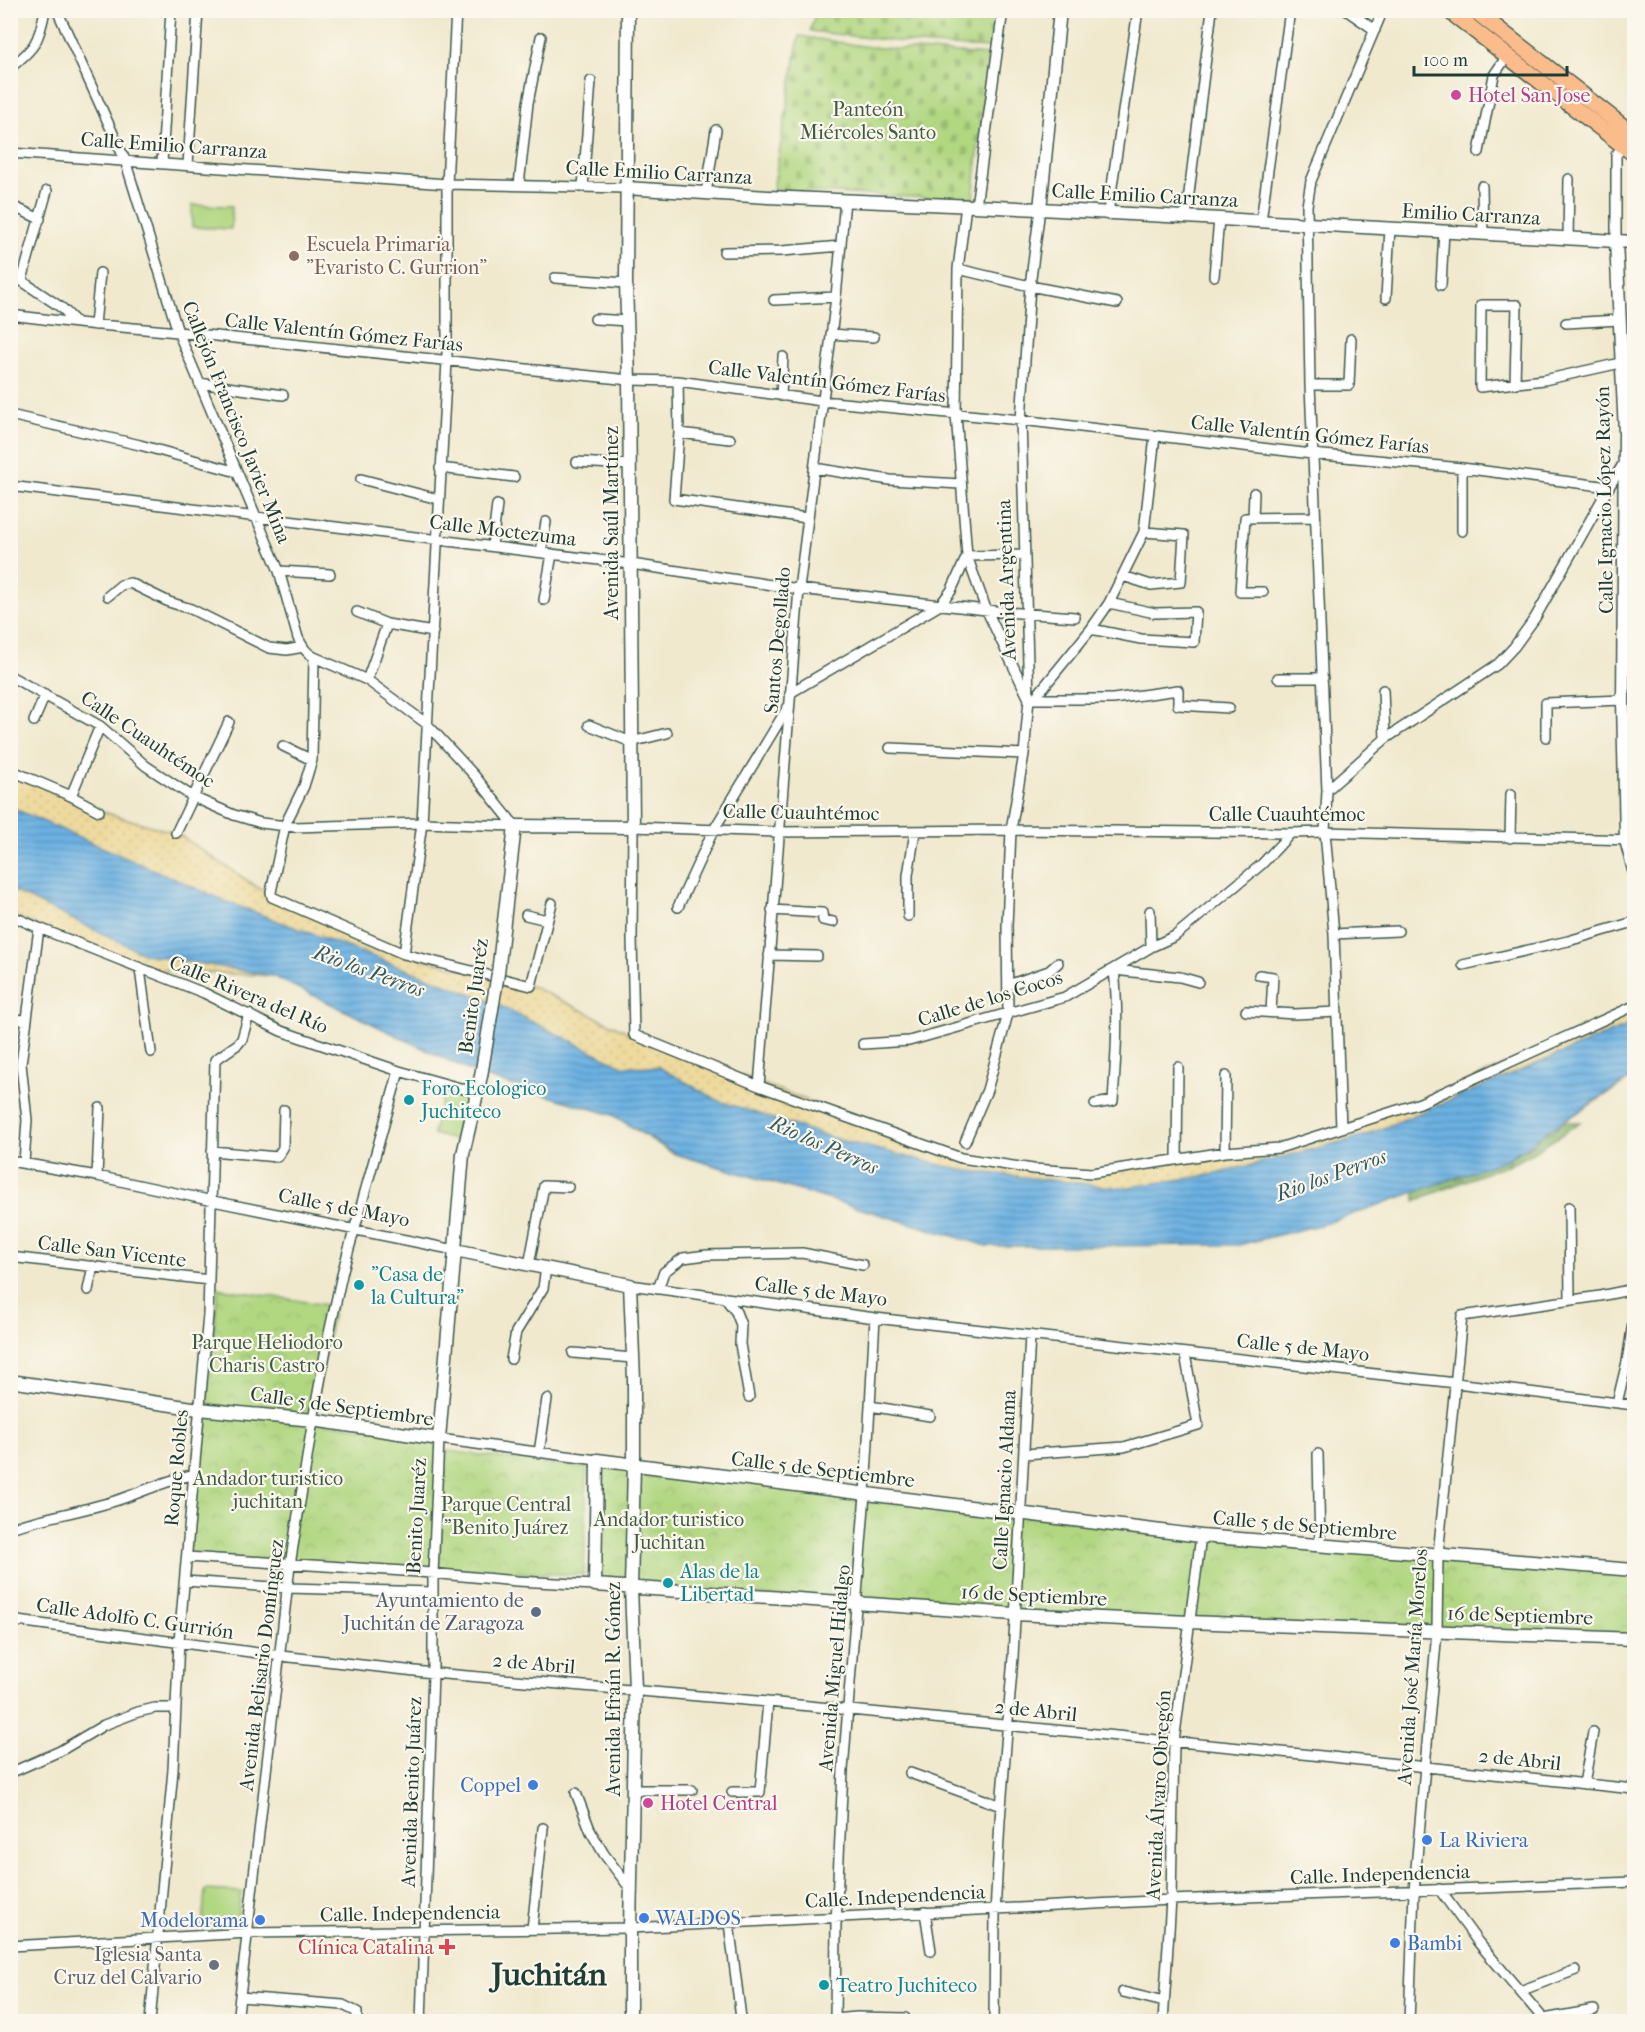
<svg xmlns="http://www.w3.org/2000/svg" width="1645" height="2032" font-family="'IM FELL French Canon',serif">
	<defs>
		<pattern id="forest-firs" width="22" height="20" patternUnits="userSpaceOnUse" patternTransform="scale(1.5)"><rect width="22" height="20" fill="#8cb86f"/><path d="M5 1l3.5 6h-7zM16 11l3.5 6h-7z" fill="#72975c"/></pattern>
		<pattern id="sand-dots" width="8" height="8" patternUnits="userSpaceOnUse" patternTransform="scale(1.5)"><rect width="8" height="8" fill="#eeda9e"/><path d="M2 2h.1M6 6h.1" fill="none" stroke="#ccbc89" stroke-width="1.8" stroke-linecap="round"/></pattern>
		<pattern id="cemetery-stones" width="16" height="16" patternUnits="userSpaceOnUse" patternTransform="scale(1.5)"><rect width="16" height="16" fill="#b1d781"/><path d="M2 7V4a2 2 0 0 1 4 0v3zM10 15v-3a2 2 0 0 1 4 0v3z" fill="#98b970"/></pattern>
		<pattern id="park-crowns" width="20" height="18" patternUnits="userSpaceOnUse" patternTransform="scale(1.5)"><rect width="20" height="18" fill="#b1d781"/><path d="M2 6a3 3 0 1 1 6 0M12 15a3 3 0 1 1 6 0" fill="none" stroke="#98b970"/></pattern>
		<pattern id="water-rules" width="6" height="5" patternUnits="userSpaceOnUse" patternTransform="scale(1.5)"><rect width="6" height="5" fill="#6cb1e2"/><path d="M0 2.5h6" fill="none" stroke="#5891b8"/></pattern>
	</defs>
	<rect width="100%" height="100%" fill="#fbf7ec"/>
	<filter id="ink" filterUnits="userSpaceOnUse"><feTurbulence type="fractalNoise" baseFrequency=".0167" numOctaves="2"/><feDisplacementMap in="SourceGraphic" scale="12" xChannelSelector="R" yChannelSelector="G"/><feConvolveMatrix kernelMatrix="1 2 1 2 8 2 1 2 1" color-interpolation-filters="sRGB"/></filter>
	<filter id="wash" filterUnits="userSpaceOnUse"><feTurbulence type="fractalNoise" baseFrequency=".008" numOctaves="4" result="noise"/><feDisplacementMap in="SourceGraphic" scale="24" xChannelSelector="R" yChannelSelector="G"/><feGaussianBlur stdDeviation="1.35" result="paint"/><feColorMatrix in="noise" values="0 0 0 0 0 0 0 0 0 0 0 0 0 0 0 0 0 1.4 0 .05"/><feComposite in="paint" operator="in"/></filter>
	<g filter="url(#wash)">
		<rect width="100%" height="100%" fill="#f0e9ce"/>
		<path fill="url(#forest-firs)" stroke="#567a52" stroke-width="1.5" d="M 1563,1122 L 1580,1122 C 1556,1138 1518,1166 1490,1171 L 1415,1201 L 1415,1192 L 1502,1161 L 1536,1143 L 1539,1136 L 1546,1132 L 1552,1132 Z"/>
		<path fill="url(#sand-dots)" stroke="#868c69" stroke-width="1.5" d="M 10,770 L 99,811 L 176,833 L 272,897 L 404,954 L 531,986 L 634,1035 L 954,1156 L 1092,1173 L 1279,1148 L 1420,1103 L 1634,1006 L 1634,1077 L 1502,1161 L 1327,1223 L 1238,1245 L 987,1246 L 672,1153 L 613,1115 L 481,1076 L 273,976 L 140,969 L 11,914 Z"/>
		<path fill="url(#cemetery-stones)" stroke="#688a5a" stroke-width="1.5" d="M 816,11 L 999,11 L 991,48 L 929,45 L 810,31 Z
			M 799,36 L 869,47 L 988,55 L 973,200 L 773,190 Z"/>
		<path fill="url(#park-crowns)" stroke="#688a5a" stroke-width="1.5" d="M 218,1288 L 334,1306 L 312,1420 L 439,1439 L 433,1574 L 187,1557 L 199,1409 L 303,1418 L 207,1404 Z
			M 447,1451 L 587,1468 L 584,1575 L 438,1570 Z
			M 597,1460 L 1201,1536 L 1634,1570 L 1634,1640 L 1189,1622 L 595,1585 Z"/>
		<path fill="#b1d781" stroke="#688a5a" stroke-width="1.5" d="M 192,205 L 232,206 L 231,229 L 192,227 Z
			M 445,1089 L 467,1095 L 455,1140 L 433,1134 Z
			M 205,1890 L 241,1892 L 236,1928 L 202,1928 Z"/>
		<path fill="url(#water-rules)" stroke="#46778b" stroke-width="1.5" d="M 10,807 L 230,903 L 488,1000 L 622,1066 L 659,1067 L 719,1101 L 836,1139 L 961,1170 L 1122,1188 L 1216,1174 L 1364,1136 L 1634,1023 L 1634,1076 L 1539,1136 L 1530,1145 L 1502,1161 L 1327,1223 L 1238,1245 L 987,1246 L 676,1154 L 613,1115 L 481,1076 L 273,976 L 145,954 L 11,890 Z"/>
	</g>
	<g filter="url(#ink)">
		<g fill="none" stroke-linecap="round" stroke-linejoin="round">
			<defs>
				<path id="minor" d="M 57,10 L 125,160 L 178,332 L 279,571 L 298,638 C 303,647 305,652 314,657 L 367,680 L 427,724 L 474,775 L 515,826
					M 1346,10 L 1375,30
					M 10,68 C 35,48 39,42 45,10
					M 1479,152 L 1494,75 L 1507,56
					M 10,153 L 447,184 L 626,188
					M 162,163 L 171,10
					M 188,165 L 198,10
					M 519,185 L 528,103 L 541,37
					M 1482,186 L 1483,234
					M 583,187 L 591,81
					M 706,193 L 716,130
					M 10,205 L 40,219
					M 966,205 L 958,269 L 956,414 L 967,556 L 986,609 L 1029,699 L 1034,699 L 1091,629 L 1109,603 L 1144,532 L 1155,436
					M 976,206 L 1003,10
					M 1108,213 L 1138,10
					M 1186,217 L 1212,10
					M 1261,221 L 1290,10
					M 1568,239 L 1569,179
					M 1616,241 L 1616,155 L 1626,143
					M 724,252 L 782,251 L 841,246
					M 958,269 L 1030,286 L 1117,303
					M 10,273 L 62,308 L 77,323
					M 1214,276 L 1219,219
					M 555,278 L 626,283
					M 22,280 L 47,191
					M 1441,285 L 1444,231
					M 1386,298 L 1390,228
					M 774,300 L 836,297
					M 10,315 L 77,323 L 178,332 L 629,380 L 678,381 L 822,401 L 1021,420 L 1312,454 L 1462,468 L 1609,487 L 1625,461 L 1634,452
					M 595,319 L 628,321
					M 1566,323 L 1619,320
					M 95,325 L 100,273
					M 831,334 L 874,337
					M 678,381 L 679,433 L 674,499 L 807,518
					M 199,383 L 283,395
					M 1515,383 L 1517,305 L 1481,305 L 1480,387 L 1544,380 L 1634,360
					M 1310,385 L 1349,385 L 1351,339
					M 781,396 L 783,357
					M 10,415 L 140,445 L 237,472
					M 679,433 L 730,439
					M 577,462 L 630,465
					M 440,468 L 514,477
					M 814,468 L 890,480 L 961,484
					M 361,479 L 438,499
					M 10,486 L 631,564 L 799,589 L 1004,612 L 1075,617
					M 1253,518 L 1254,493
					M 1462,531 L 1462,468
					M 492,546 L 497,505
					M 541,552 L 546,522
					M 279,571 L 330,574
					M 1123,576 L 1151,585 L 1181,582 L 1184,535 L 1144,532
					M 1263,592 L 1240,592 L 1245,518 L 1315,517
					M 108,596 L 121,585 L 130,583 L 169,602 L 191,609 L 269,648 L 287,650 L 303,647
					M 544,600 L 552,554
					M 357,612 L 387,624 L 433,632
					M 1091,629 L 1141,639 L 1194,642 L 1196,612 L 1155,613 L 1109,603
					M 314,657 L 312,760 L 304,786 L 285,825 L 271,892 L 272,897 L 404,954 L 531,986 L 552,903
					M 10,676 L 100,726 L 146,766 L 193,797 L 234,815 L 261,823 L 295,827 L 422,823 L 515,826
					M 1278,678 L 1323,678
					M 367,680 L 387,624
					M 1383,690 L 1385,739
					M 790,693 L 940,605 L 951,591 L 967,556 L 1025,555
					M 1034,699 L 1113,699 L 1178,690 L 1178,705 L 1229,708
					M 34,721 L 45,695
					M 589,725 L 631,742 L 667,733
					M 1546,737 L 1546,703 L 1623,700
					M 1625,744 L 1634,744
					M 283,746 L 312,760
					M 890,748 L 1024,754
					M 10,770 L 71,796 L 99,811
					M 1327,790 L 1385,739 L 1498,664 L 1514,647 L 1535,618 L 1609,487
					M 71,796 L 100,726
					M 176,833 L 229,722
					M 1510,838 L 1511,794
					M 1634,840 L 1325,832 L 1291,833 L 1011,830 L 778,832 L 633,827 L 632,938 L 634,1035 L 759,1086 L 961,1158 L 1033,1169 L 1092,1173 L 1225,1152 L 1279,1148 L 1420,1103 L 1634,1006
					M 678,907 L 713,831 L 788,707
					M 772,910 L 822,913 L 823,920 L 833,922
					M 1150,911 L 1151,947
					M 10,915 L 39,928 L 204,993 L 281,1031 L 399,1071 L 478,1093
					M 526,915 L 547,920
					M 908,916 L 908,875 L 915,832
					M 1334,934 L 1398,931
					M 404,954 L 422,823 L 447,361 L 447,184 L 456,10
					M 769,955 L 817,956
					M 1463,965 L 1568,941 L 1634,922
					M 140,969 L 151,1052
					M 1259,975 L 1273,977 L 1271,1012
					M 1008,985 L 1049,971 L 1058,963
					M 1246,1011 L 1295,1014 L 1337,1012
					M 10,1019 L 27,1020
					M 863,1044 L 909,1041 L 1065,997 L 1151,947 L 1175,936 L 1262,864 L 1291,833
					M 759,1086 L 799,589 L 836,297 L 845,200
					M 1095,1104 L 1113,1101 C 1116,1057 1119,1014 1114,970 L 1180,977 L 1198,982
					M 1341,1128 L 1334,934 L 1325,832 L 1327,790 L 1310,385 L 1307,206 L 1311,181 L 1383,10
					M 965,1142 L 987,1090 L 1008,1014 L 1007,926 L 1011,830 L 1024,754 L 1029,699 L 1021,420 L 1030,286 L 1040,209
					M 212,1151 L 277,1157 L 283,1148 L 284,1110
					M 1225,1152 L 1226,1076
					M 1177,1158 L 1178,1067
					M 10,1161 L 97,1176 L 213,1201 L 455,1250
					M 24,1163 L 27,1120 L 21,1064 L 39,928
					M 97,1176 L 100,1108
					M 1569,1207 L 1570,1300
					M 10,1257 L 209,1280
					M 529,1265 L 544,1186 L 568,1187
					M 630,1285 L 875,1318 L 1456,1383 L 1634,1405
					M 658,1289 L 664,1272 L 683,1258 L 707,1255 L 802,1253 L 863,1265
					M 88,1290 L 93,1266
					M 725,1298 L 736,1312 L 741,1325 L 740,1344 L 749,1397
					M 573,1353 L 633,1358
					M 511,1359 L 516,1332 L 543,1288 L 546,1268
					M 1617,1403 L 1627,1362 L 1634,1316
					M 870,1406 L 930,1416
					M 539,1453 L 547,1399
					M 1024,1454 L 1124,1447 L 1198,1425 L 1185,1354
					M 1318,1454 L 1320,1546
					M 10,1528 C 46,1517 83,1511 118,1500 C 143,1492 166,1480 192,1475
					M 187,1557 L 419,1572 L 517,1581 L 595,1585
					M 185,1581 L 288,1588 L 432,1592
					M 10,1620 L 281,1656 L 433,1673 L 768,1702 L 1322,1756 L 1634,1789
					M 10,1773 L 60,1751 L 104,1725 L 138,1712 L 155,1708 L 176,1708
					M 910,1773 L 1001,1806
					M 1584,1784 L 1593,1732
					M 633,1790 L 692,1790
					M 732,1792 L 760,1792 L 768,1702
					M 576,1793 L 591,1832 L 604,1854 L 632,1891
					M 1439,1889 L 1478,1942 L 1546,2022
					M 925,1912 L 931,1951
					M 729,1923 L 741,2018
					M 532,1929 L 543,1828
					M 10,1946 L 249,1933 L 630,1928 L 1171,1900 L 1634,1882
					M 1520,1991 L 1576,1970
					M 1123,1992 L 1164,2002
					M 240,1997 L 343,2005 L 357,2012 L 357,2022
					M 835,2019 L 857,2017 L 905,2018
					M 1544,2019 L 1594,2010
					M 150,2022 L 173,1770 L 179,1641 L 208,1315 L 215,1060 L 238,1044 L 242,1039 L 249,1014
					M 237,2022 L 290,1565 L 313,1420 L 328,1338 L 343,1270 L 399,1071
					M 421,2022 L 433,1673 L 433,1574 L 439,1439 L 597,1460
					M 835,2022 L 836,1923 L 843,1770 L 865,1494 L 875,1318
					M 994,2022 L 995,1914 L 1000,1820 L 1013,1657 L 1030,1335
					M 1163,2022 L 1171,1900 L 1174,1742 L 1201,1536
					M 1409,2022 L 1414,1891 L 1437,1631 L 1438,1555 L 1462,1316 L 1600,1296 L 1634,1289"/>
				<path id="tertiary" d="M 626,188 L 768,197 L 1040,209 L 1634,242
					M 1040,209 L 1060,10
					M 1616,241 L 1625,432 L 1623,700 L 1626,840 L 1634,870
					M 498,973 L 515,826 L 633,827 L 629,380 L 626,283 L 628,10
					M 455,1250 L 630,1285 L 634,1379 L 634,1466 L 631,1588 L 635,1689 L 630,1928 L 630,2022
					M 10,1381 L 199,1409 L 313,1420 L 439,1439 L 463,1154 L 481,1076
					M 1634,1570 L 1201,1536 L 597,1460 L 595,1585 L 1014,1614 L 1189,1622 L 1634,1639"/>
				<path id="primary" d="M 1448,10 L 1634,154
					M 1474,10 L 1634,135"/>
			</defs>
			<use href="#minor" stroke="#3e574b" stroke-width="12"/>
			<use href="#tertiary" stroke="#3e574b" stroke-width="15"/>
			<use href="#primary" stroke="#3e574b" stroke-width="18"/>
			<use href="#minor" stroke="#fff" stroke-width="9"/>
			<use href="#tertiary" stroke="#fff" stroke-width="12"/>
			<use href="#primary" stroke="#fabc8b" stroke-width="15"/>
			<defs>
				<path id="tertiary-bridge" d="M 481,1076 L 498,973"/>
			</defs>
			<use href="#tertiary-bridge" stroke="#3e574b" stroke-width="15" stroke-linecap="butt"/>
			<use href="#tertiary-bridge" stroke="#fff" stroke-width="12"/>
		</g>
	</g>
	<g fill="#d1479c" stroke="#fbf7ec" stroke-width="2">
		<circle cx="1456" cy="95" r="6"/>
		<circle cx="648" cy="1803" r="6"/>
	</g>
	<circle fill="#8d6e63" stroke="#fbf7ec" stroke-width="2" cx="294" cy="256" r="6"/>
	<g fill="#0f9aa8" stroke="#fbf7ec" stroke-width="2">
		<circle cx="409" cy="1100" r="6"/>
		<circle cx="359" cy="1285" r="6"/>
		<circle cx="668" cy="1583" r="6"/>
		<circle cx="824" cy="1985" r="6"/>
	</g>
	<circle fill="#5c6f8a" stroke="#fbf7ec" stroke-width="2" cx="536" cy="1612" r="6"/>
	<g fill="#3f7fe0" stroke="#fbf7ec" stroke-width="2">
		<circle cx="533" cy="1785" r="6"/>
		<circle cx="1427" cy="1840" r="6"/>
		<circle cx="644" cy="1918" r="6"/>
		<circle cx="260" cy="1920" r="6"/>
		<circle cx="1395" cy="1943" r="6"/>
	</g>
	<path fill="#e0444e" stroke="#fbf7ec" stroke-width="2" d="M444 1938h6v6h6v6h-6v6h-6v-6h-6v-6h6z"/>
	<circle fill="#6b7280" stroke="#fbf7ec" stroke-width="2" cx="214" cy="1965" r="6"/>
	<g text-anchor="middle" stroke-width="4.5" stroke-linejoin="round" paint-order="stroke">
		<g font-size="20" fill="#b23c85" stroke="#fbf7ec" text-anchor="start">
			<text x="1468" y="102">Hotel San Jose</text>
			<text x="660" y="1810">Hotel Central</text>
		</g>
		<g font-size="20" fill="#3c5c43" stroke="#fbf7ec">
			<text x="868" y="116">Panteón<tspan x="868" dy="23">Miércoles Santo</tspan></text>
			<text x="267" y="1349">Parque Heliodoro<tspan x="267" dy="23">Charis Castro</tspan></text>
			<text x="268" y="1485">Andador turistico<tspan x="268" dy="23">juchitan</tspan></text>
			<text x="506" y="1511">Parque Central<tspan x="506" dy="23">"Benito Juárez</tspan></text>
			<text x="669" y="1526">Andador turistico<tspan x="669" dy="23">Juchitan</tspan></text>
		</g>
		<g font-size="20" fill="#1f3d34" stroke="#fbf7ec">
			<text transform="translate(174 145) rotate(4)" y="7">Calle Emilio Carranza</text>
			<text transform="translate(659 172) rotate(3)" y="7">Calle Emilio Carranza</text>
			<text transform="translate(1145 195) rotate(3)" y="7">Calle Emilio Carranza</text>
			<text transform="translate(1471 214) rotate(3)" y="7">Emilio Carranza</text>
			<text transform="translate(344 332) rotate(6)" y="7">Calle Valentín Gómez Farías</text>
			<text transform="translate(827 381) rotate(7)" y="7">Calle Valentín Gómez Farías</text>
			<text transform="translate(237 422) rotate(68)" y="7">Callejón Francisco Javier Mina</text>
			<text transform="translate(1310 434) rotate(6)" y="7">Calle Valentín Gómez Farías</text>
			<text transform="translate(1604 500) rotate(-91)" y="7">Calle Ignacio López Rayón</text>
			<text transform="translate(611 523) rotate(-90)" y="7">Avenida Saúl Martínez</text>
			<text transform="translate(503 530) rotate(7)" y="7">Calle Moctezuma</text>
			<text transform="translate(1006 580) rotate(-92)" y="7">Avenida Argentina</text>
			<text transform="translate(777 640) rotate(-85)" y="7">Santos Degollado</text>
			<text transform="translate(148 739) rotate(34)" y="7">Calle Cuauhtémoc</text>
			<text transform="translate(801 812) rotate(1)" y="7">Calle Cuauhtémoc</text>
			<text x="1287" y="821">Calle Cuauhtémoc</text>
			<text transform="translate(249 994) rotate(23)" y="7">Calle Rivera del Río</text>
			<text transform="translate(473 996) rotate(-82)" y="7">Benito Juaréz</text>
			<text transform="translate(990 998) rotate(-17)" y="7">Calle de los Cocos</text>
			<text transform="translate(344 1207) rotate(11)" y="7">Calle 5 de Mayo</text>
			<text transform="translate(112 1251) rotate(7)" y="7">Calle San Vicente</text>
			<text transform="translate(821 1291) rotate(7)" y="7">Calle 5 de Mayo</text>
			<text transform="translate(1303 1347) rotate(6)" y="7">Calle 5 de Mayo</text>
			<text transform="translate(342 1406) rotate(8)" y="7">Calle 5 de Septiembre</text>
			<text transform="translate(176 1468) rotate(-85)" y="7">Roque Robles</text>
			<text transform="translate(823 1469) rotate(7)" y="7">Calle 5 de Septiembre</text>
			<text transform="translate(1004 1480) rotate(-87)" y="7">Calle Ignacio Aldama</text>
			<text transform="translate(416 1516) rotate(-87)" y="7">Benito Juaréz</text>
			<text transform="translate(1305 1525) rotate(5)" y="7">Calle 5 de Septiembre</text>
			<text transform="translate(1034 1595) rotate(3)" y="7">16 de Septiembre</text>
			<text transform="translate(1520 1615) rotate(2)" y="7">16 de Septiembre</text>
			<text transform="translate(135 1618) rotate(8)" y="7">Calle Adolfo C. Gurrión</text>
			<text transform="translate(534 1663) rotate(5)" y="7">2 de Abril</text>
			<text transform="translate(261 1665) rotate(-83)" y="7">Avenida Belisario Domínguez</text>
			<text transform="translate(1412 1667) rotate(-86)" y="7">Avenida José María Morelos</text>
			<text transform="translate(834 1668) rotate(-85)" y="7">Avenida Miguel Hidalgo</text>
			<text transform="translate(613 1689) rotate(-90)" y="7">Avenida Efraín R. Gómez</text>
			<text transform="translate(1036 1710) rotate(6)" y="7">2 de Abril</text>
			<text transform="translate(1520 1759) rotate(6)" y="7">2 de Abril</text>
			<text transform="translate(411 1792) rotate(-88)" y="7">Avenida Benito Juárez</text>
			<text transform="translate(1158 1795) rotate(-87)" y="7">Avenida Álvaro Obregón</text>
			<text transform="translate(1380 1874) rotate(-2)" y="7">Calle. Independencia</text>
			<text transform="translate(895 1896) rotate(-3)" y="7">Calle. Independencia</text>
			<text transform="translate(410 1913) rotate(-1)" y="7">Calle. Independencia</text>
		</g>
		<g font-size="20" fill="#785e54" stroke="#fbf7ec" text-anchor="start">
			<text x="306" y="251">Escuela Primaria<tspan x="306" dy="23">"Evaristo C. Gurrion"</tspan></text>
		</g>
		<g font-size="20" fill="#0d838f" stroke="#fbf7ec" text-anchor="start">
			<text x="421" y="1095">Foro Ecologico<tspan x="421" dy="23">Juchiteco</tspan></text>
			<text x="371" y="1281">"Casa de<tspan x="371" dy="23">la Cultura"</tspan></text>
			<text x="680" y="1578">Alas de la<tspan x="680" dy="23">Libertad</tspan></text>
			<text x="836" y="1992">Teatro Juchiteco</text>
		</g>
		<g font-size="20" fill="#4e5e75" stroke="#fbf7ec" text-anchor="end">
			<text x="524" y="1607">Ayuntamiento de<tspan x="524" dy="23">Juchitán de Zaragoza</tspan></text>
		</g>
		<g font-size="20" fill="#366cbe" stroke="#fbf7ec" text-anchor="start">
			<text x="521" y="1792" text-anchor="end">Coppel</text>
			<text x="1439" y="1847">La Riviera</text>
			<text x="656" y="1925">WALDOS</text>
			<text x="248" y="1927" text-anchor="end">Modelorama</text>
			<text x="1407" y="1950">Bambi</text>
		</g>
		<g font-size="20" fill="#be3a42" stroke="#fbf7ec" text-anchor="end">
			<text x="434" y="1954">Clínica Catalina</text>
		</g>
		<g font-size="20" fill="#5b616d" stroke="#fbf7ec" text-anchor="end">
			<text x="202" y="1961">Iglesia Santa<tspan x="202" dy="23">Cruz del Calvario</tspan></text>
		</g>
		<g font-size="21" font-style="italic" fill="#325a60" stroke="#fbf7ec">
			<text transform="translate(369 971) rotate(20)" y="7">Rio los Perros</text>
			<text transform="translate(824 1145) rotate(24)" y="7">Rio los Perros</text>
			<text transform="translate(1331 1175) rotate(-20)" y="7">Rio los Perros</text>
		</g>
		<g font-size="32" font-weight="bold" fill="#1f3d34" stroke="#fbf7ec">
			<text x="549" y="1985">Juchitán</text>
		</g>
	</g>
	<rect width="1645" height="2032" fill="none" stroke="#fbf7ec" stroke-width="36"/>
	<path d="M1414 66v9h153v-9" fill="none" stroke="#1f3d34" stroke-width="3"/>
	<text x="1423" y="66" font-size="18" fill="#1f3d34" stroke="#fbf7ec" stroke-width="4.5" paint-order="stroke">100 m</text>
</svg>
